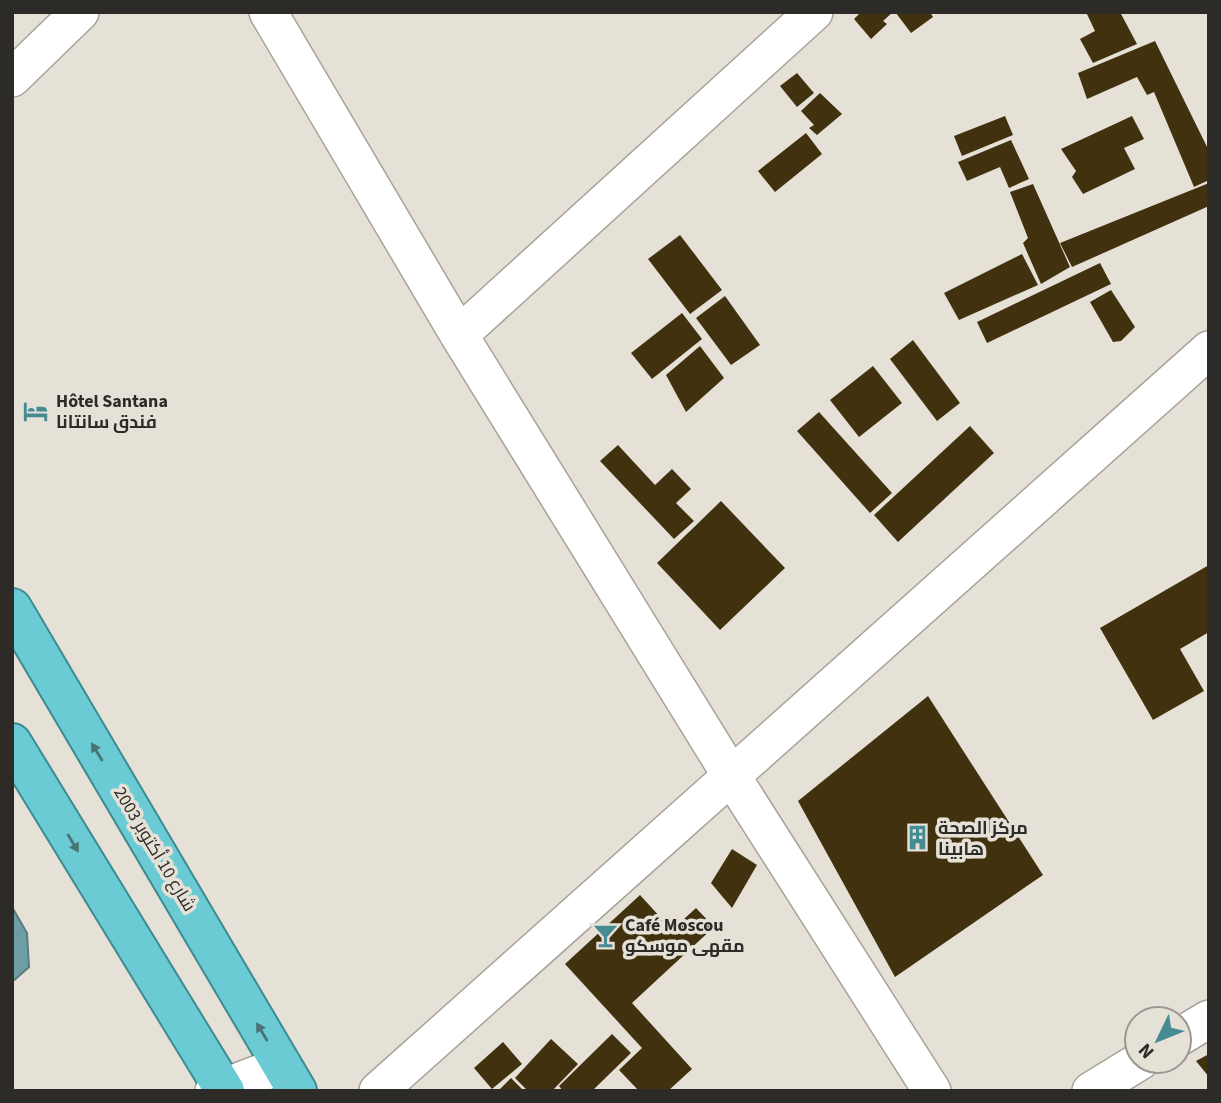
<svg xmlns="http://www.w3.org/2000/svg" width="1221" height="1103" font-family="'Source Sans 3',Cairo,sans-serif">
	<rect width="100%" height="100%" fill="#e6e1d7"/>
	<path fill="#6c9ea3" stroke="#597c7e" stroke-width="2" d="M 12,907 L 27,933 L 29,967 L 12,982 Z"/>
	<path fill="#41310f" d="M 861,12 L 893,12 L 883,21 L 887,24 L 871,39 L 854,19 Z
		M 930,12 L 933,17 L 911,33 L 896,13 Z
		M 1086,12 L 1120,12 L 1137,44 L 1093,63 L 1080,39 L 1095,31 Z
		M 1155,41 L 1209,151 L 1209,180 L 1194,187 L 1154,92 L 1147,95 L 1137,77 L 1087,99 L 1078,73 Z
		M 797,73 L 814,93 L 797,107 L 780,86 Z
		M 820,93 L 842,114 L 817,135 L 809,128 L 814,125 L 801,111 Z
		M 1005,116 L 1013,135 L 962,156 L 954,136 Z
		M 1132,116 L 1144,139 L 1124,148 L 1135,169 L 1083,194 L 1072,177 L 1076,171 L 1061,149 Z
		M 806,133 L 822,154 L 775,192 L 758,171 Z
		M 1011,140 L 1029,179 L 1009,188 L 1000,167 L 967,181 L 958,162 Z
		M 1209,183 L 1209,206 L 1072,267 L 1060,243 Z
		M 1033,184 L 1070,267 L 1041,284 L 1023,243 L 1028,238 L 1010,192 Z
		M 680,235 L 722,290 L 690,314 L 648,259 Z
		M 1022,254 L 1038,285 L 959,320 L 944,293 Z
		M 1100,263 L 1111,284 L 987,343 L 977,322 Z
		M 1111,290 L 1135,327 L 1121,341 L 1113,342 L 1090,302 Z
		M 725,296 L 760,345 L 731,365 L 696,318 Z
		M 682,313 L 702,339 L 652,379 L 631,353 Z
		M 913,340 L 960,403 L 937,421 L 890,359 Z
		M 700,346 L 724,378 L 686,412 L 666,375 Z
		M 873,366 L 902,403 L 859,437 L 830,400 Z
		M 819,412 L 892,493 L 870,513 L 797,431 Z
		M 970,426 L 994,453 L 898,542 L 874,515 Z
		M 618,445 L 655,485 L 672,469 L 691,489 L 676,503 L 694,521 L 674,539 L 600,461 Z
		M 721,501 L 785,568 L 720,630 L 657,563 Z
		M 1209,565 L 1209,632 L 1180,649 L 1204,691 L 1153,720 L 1100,628 Z
		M 928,696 L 1043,875 L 895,977 L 798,801 Z
		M 732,849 L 757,865 L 732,908 L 711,883 Z
		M 640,895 L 672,930 L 696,908 L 714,927 L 632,1003 L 692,1069 L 668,1091 L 639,1091 L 619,1070 L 642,1048 L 565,964 Z
		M 612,1034 L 631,1053 L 592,1091 L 563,1091 L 559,1086 Z
		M 551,1039 L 578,1064 L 552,1091 L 528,1091 L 515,1078 Z
		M 503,1042 L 522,1064 L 492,1089 L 474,1068 Z
		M 1209,1054 L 1209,1077 L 1196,1061 Z
		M 511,1078 L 524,1091 L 498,1091 Z"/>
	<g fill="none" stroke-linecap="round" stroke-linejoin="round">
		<defs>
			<path id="minor" d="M 268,12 L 459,335 L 814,12
				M 12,78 L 80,12
				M 459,335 L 732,777 L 932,1091
				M 1179,1037 L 1209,1019
				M 214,1091 L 282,1065
				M 378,1091 L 1209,350
				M 1091,1091 L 1140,1061"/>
			<path id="trunk" d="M 12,608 L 297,1091
				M 12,743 L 225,1091"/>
		</defs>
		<use href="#minor" stroke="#a8a39a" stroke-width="40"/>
		<use href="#trunk" stroke="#3d8b91" stroke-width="42"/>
		<use href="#minor" stroke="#fff" stroke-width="37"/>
		<use href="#trunk" stroke="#6bcbd4" stroke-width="38"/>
	</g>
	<defs><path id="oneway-solid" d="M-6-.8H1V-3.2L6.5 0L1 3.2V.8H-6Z" transform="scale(1.75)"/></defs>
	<g fill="#497375">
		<use href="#oneway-solid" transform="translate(97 752) rotate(-121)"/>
		<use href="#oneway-solid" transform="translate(73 843) rotate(59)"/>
		<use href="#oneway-solid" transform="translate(262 1032) rotate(-121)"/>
	</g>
	<defs>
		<symbol id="hotel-bare" viewBox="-9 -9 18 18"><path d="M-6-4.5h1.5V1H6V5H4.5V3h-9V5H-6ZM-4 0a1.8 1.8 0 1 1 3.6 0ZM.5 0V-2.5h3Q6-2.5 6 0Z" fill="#448b92" stroke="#e6e1d7" stroke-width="2.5" paint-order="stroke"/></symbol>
		<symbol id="building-bare" viewBox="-9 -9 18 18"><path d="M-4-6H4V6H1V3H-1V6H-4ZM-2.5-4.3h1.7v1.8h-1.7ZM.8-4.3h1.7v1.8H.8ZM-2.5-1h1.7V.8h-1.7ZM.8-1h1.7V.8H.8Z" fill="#448b92" stroke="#e6e1d7" stroke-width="2.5" paint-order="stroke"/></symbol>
		<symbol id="bar-bare" viewBox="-9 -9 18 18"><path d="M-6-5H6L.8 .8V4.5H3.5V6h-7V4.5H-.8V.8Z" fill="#448b92" stroke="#e6e1d7" stroke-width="2.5" paint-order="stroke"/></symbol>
	</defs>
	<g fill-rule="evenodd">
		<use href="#hotel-bare" x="18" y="394" width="35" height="35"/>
		<use href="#building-bare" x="900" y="820" width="35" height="35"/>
		<use href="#bar-bare" x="588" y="918" width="35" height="35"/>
	</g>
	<g text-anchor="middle" stroke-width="7" stroke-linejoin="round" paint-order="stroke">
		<g font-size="18" font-weight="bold" fill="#2d2b28" stroke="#e6e1d7" text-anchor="start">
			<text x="56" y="407">Hôtel Santana<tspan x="56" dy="21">فندق سانتانا</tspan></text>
			<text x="938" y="834">مركز الصحة<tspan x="938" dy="21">هابينا</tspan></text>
			<text x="625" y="931">Café Moscou<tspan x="625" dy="21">مقهى موسكو</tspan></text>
		</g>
		<g font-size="18" fill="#2d2b28" stroke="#e6e1d7">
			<text transform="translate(155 849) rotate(59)" y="6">شارع 10 أكتوبر 2003</text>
		</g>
	</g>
	<rect width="1221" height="1103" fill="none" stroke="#2d2b28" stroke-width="28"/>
	<g transform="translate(1158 1040) rotate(227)"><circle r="33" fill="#e6e1d7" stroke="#9c9891" stroke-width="2"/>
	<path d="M0-5L12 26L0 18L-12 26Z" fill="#448b92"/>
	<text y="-10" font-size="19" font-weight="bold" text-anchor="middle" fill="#2d2b28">N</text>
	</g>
</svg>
